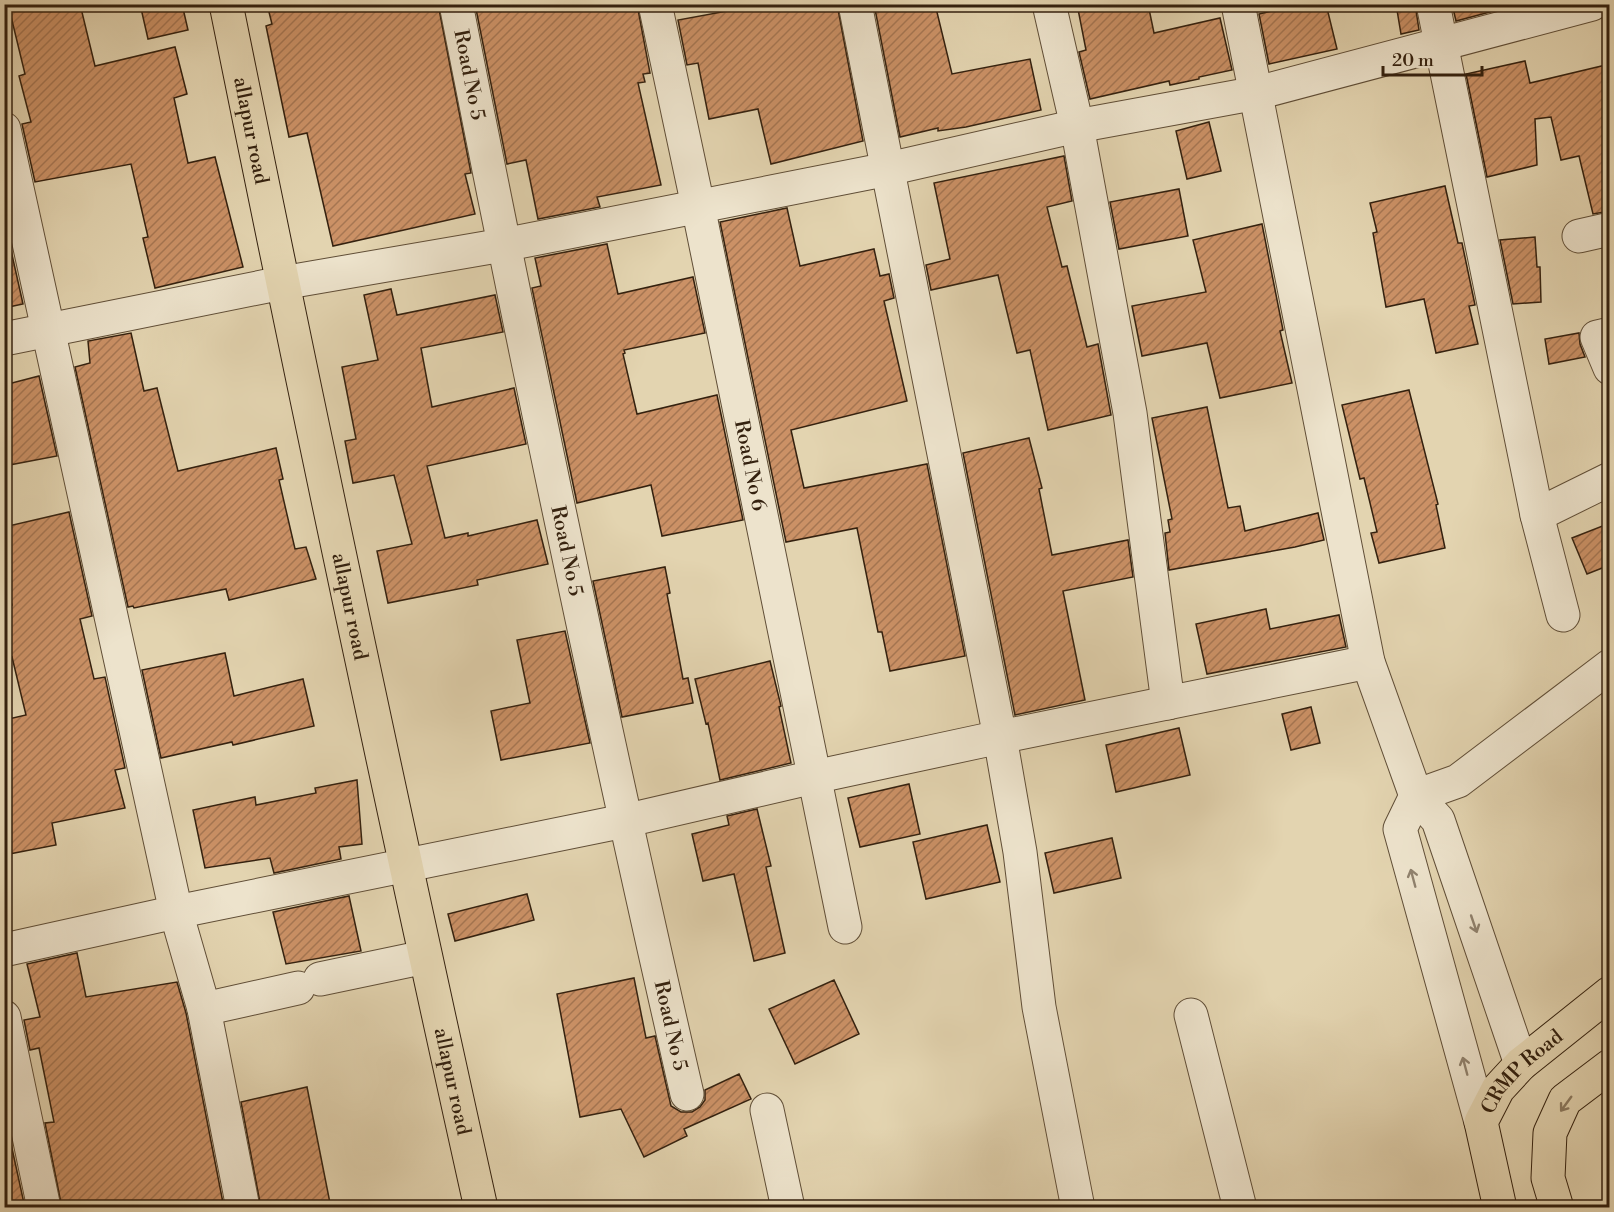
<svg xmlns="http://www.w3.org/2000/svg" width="1614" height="1212" font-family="'Libre Bodoni',serif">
	<defs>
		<pattern id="building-hatch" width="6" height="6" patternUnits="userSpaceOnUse" patternTransform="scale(1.5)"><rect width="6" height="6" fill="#cb9166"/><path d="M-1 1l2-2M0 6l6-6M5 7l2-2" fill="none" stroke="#a67652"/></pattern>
	</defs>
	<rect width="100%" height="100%" fill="#e3d4b0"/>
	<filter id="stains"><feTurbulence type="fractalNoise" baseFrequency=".00333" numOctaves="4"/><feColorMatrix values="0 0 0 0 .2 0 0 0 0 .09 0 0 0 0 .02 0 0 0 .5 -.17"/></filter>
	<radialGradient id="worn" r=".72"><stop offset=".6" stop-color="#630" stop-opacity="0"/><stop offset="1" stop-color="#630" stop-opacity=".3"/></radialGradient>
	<path fill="url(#building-hatch)" stroke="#34210f" stroke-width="1.5" d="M 8,4 L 80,4 L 95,66 L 175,47 L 187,94 L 174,98 L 188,163 L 215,157 L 243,267 L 155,288 L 143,238 L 148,237 L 131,164 L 35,182 L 22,124 L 31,122 L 19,76 L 25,74 Z
		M 140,4 L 182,4 L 188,30 L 148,39 Z
		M 267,4 L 438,4 L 471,173 L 465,174 L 475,214 L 333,246 L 307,133 L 289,137 L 266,26 L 272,24 Z
		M 475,4 L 637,4 L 650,73 L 643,74 L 645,82 L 638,83 L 661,185 L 597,197 L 600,207 L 538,219 L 526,160 L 507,164 Z
		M 765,4 L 837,4 L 863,141 L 771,164 L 758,109 L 709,119 L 698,63 L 687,65 L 678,20 Z
		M 874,4 L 935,4 L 952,74 L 1030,59 L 1041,110 L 966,127 L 938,131 L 938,128 L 900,137 Z
		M 1077,4 L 1148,4 L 1154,33 L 1220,18 L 1232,70 L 1199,77 L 1199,79 L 1170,85 L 1169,81 L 1090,99 L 1079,52 L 1086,50 Z
		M 1301,4 L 1326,4 L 1337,49 L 1269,64 L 1259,14 Z
		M 1396,4 L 1415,4 L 1419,30 L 1401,34 Z
		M 1452,4 L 1489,4 L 1490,12 L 1456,21 Z
		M 1525,61 L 1530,83 L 1610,64 L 1610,211 L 1593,214 L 1579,156 L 1561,160 L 1551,117 L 1535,119 L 1537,165 L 1487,177 L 1466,74 Z
		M 1209,122 L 1221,171 L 1187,179 L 1176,131 Z
		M 1064,156 L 1072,201 L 1047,207 L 1062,267 L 1067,266 L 1087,347 L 1098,344 L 1111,415 L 1048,430 L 1030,350 L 1017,353 L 998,275 L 931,290 L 926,265 L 950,259 L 934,183 Z
		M 1445,186 L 1458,243 L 1462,243 L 1475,305 L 1469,306 L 1478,344 L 1436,353 L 1424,299 L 1386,307 L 1373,233 L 1377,232 L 1370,203 Z
		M 1179,189 L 1188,236 L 1119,249 L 1110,202 Z
		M 787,208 L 800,266 L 874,249 L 880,276 L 889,274 L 894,298 L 884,301 L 907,401 L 791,430 L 804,488 L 927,464 L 965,656 L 890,671 L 882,632 L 878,632 L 857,528 L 786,542 L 720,222 Z
		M 4,219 L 23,304 L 4,308 Z
		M 1262,224 L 1283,330 L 1280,331 L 1292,383 L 1220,398 L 1207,343 L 1142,356 L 1132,306 L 1206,292 L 1193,240 Z
		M 1535,237 L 1537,267 L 1540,267 L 1541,302 L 1513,304 L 1500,240 Z
		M 607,244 L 618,294 L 693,277 L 705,333 L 624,350 L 625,353 L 623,354 L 637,414 L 717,395 L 743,520 L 662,536 L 651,485 L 577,503 L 532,288 L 541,286 L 535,258 Z
		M 391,289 L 397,315 L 495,295 L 503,332 L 421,348 L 432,407 L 514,388 L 526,444 L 427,466 L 445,538 L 468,533 L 468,536 L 537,520 L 548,564 L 477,580 L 478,585 L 388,603 L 377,551 L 412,544 L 394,475 L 353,483 L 345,441 L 356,439 L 342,367 L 378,360 L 364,295 Z
		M 131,333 L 144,391 L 157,388 L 178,471 L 276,448 L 283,479 L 279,480 L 295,549 L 306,547 L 316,579 L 229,600 L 226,589 L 134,608 L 133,606 L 128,607 L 75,367 L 90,363 L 88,341 Z
		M 1579,333 L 1580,344 L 1585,357 L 1549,364 L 1545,339 Z
		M 39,376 L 57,456 L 4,466 L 4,385 Z
		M 1409,390 L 1438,504 L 1436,505 L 1445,548 L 1379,563 L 1371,533 L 1377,532 L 1364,478 L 1360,479 L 1342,405 Z
		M 1207,407 L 1228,508 L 1240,506 L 1245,531 L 1318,513 L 1324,540 L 1295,547 L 1169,570 L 1165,533 L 1170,532 L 1168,520 L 1172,519 L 1152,418 Z
		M 1029,438 L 1042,488 L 1039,489 L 1052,555 L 1128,540 L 1133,577 L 1063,591 L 1085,700 L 1015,715 L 963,453 Z
		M 69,512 L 92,616 L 80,619 L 94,679 L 105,677 L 125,768 L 115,770 L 125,808 L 52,823 L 56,845 L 4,855 L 4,720 L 26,715 L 12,657 L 4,659 L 4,607 L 12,605 L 4,577 L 4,527 Z
		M 1610,523 L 1610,565 L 1587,574 L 1572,538 Z
		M 665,567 L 670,593 L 667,594 L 683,679 L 688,678 L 693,703 L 622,717 L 593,581 Z
		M 1266,609 L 1270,629 L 1339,615 L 1346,647 L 1207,674 L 1196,624 Z
		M 565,631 L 590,743 L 501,760 L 491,711 L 530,703 L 517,640 Z
		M 225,653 L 234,696 L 303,679 L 314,726 L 233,745 L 232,742 L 161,758 L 142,670 Z
		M 770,661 L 781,706 L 779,707 L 791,763 L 720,780 L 708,723 L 706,724 L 695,679 Z
		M 1311,707 L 1320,743 L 1291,750 L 1282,714 Z
		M 1179,728 L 1190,775 L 1116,792 L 1106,745 Z
		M 357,780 L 362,844 L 339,847 L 341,859 L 274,873 L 270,858 L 205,868 L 193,810 L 255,797 L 256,805 L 316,793 L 315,788 Z
		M 909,784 L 920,834 L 860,847 L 848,798 Z
		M 757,809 L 771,866 L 766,867 L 785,953 L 754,961 L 734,874 L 703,881 L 692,834 L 729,825 L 727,816 Z
		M 987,825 L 1000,882 L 926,899 L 913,842 Z
		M 1112,838 L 1121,878 L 1054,893 L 1045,853 Z
		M 527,894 L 534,920 L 455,941 L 448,914 Z
		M 349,896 L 361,951 L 286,964 L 273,912 Z
		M 77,953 L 86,997 L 177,982 L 186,1013 L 224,1208 L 62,1208 L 45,1123 L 54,1122 L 39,1048 L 30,1050 L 24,1020 L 40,1017 L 27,964 Z
		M 634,978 L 646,1038 L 655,1036 L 671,1106 L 681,1112 L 692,1112 L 700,1107 L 705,1100 L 705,1090 L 739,1074 L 751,1099 L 684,1129 L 687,1136 L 644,1157 L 621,1109 L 580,1117 L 557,994 Z
		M 834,980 L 859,1034 L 795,1064 L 769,1009 Z
		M 307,1087 L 331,1208 L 261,1208 L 241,1102 Z
		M 4,1130 L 8,1130 L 25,1208 L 4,1208 Z"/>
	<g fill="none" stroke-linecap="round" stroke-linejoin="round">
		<defs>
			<g id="minor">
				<path id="s1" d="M 456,4 C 528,369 604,732 687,1094"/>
				<path id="s2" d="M 655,4 L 698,206 L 845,927"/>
				<path d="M 855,4 L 1000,737 L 1020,852 L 1039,1007 L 1078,1208"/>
				<path d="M 1049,4 L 1077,126 L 1130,413 L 1168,703"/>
				<path d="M 1238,4 L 1368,662 L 1416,796 L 1438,820 L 1521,1064"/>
				<path d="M 1433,4 L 1537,515 L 1563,615"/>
				<path d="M 4,129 L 176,912 L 204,1009 L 243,1208"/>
				<path d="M 1579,236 L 1610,229"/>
				<path d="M 1610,334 L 1597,337 L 1610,368"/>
				<path d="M 4,339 L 282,283 L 503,245 L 888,169 L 1077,126 L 1257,93 L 1592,4"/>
				<path d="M 1537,515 L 1610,479"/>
				<path d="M 4,950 L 176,912 L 624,821 L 814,777 L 1000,737 L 1368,662"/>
				<path d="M 320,979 L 425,957"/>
				<path d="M 204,1009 L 298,988"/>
				<path d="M 1191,1015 L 1240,1208"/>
				<path d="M 4,1017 L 44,1208"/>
				<path d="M 767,1110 L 788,1208"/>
				<path d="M 1481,1122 L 1400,829 L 1416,796 L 1458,781 L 1610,666"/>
			</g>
			<g id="major">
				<path id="s3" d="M 226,4 C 307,406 392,807 481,1208"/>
				<path id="s4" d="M 1500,1208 L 1481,1122 L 1498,1089 L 1521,1064 L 1610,993"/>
				<path d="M 1557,1208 L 1548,1178 L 1550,1133 L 1565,1100 L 1610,1066"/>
			</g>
		</defs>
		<use href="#minor" stroke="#604e37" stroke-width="35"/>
		<use href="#major" stroke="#34210f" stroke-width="35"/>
		<use href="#minor" stroke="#ede3cc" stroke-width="33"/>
		<use href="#major" stroke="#e3d4b0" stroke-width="33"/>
	</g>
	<defs><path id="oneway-shaft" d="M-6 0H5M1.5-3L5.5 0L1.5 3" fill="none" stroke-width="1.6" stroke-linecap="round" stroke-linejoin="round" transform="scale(1.5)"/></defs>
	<g stroke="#90826e">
		<use href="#oneway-shaft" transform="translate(1413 878) rotate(-105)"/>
		<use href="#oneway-shaft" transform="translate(1474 924) rotate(71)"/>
		<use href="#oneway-shaft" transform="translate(1465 1066) rotate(-105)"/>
	</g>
	<use stroke="#8c7a60" href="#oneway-shaft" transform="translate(1566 1104) rotate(126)"/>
	<g text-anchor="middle" stroke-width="4.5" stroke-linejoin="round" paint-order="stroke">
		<g font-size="20" fill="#34210f" stroke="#ede3cc">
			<text dy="7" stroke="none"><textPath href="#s1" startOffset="72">Road No 5</textPath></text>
			<text dy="7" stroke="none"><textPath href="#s3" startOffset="129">allapur road</textPath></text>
			<text dy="7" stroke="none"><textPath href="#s2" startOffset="471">Road No 6</textPath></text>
			<text dy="7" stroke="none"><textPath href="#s1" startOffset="558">Road No 5</textPath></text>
			<text dy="7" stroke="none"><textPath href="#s3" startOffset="615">allapur road</textPath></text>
			<text dy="7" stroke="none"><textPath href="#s1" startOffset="1044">Road No 5</textPath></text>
			<text dy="7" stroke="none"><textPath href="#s4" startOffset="154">CRMP Road</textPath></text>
			<text dy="7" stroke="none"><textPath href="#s3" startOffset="1101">allapur road</textPath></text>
		</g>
	</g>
	<rect width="1614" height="1212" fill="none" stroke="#e3d4b0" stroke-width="24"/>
	<rect x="6" y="6" width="1602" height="1200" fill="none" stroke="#34210f" stroke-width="3"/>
	<rect x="12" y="12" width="1590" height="1188" fill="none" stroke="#34210f" stroke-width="1.5"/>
	<path d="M1383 66v9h99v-9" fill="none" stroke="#34210f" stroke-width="3"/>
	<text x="1392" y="66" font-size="18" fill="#34210f" stroke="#ede3cc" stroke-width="4.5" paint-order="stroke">20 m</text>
	<rect width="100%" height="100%" filter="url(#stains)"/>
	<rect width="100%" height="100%" fill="url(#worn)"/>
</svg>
